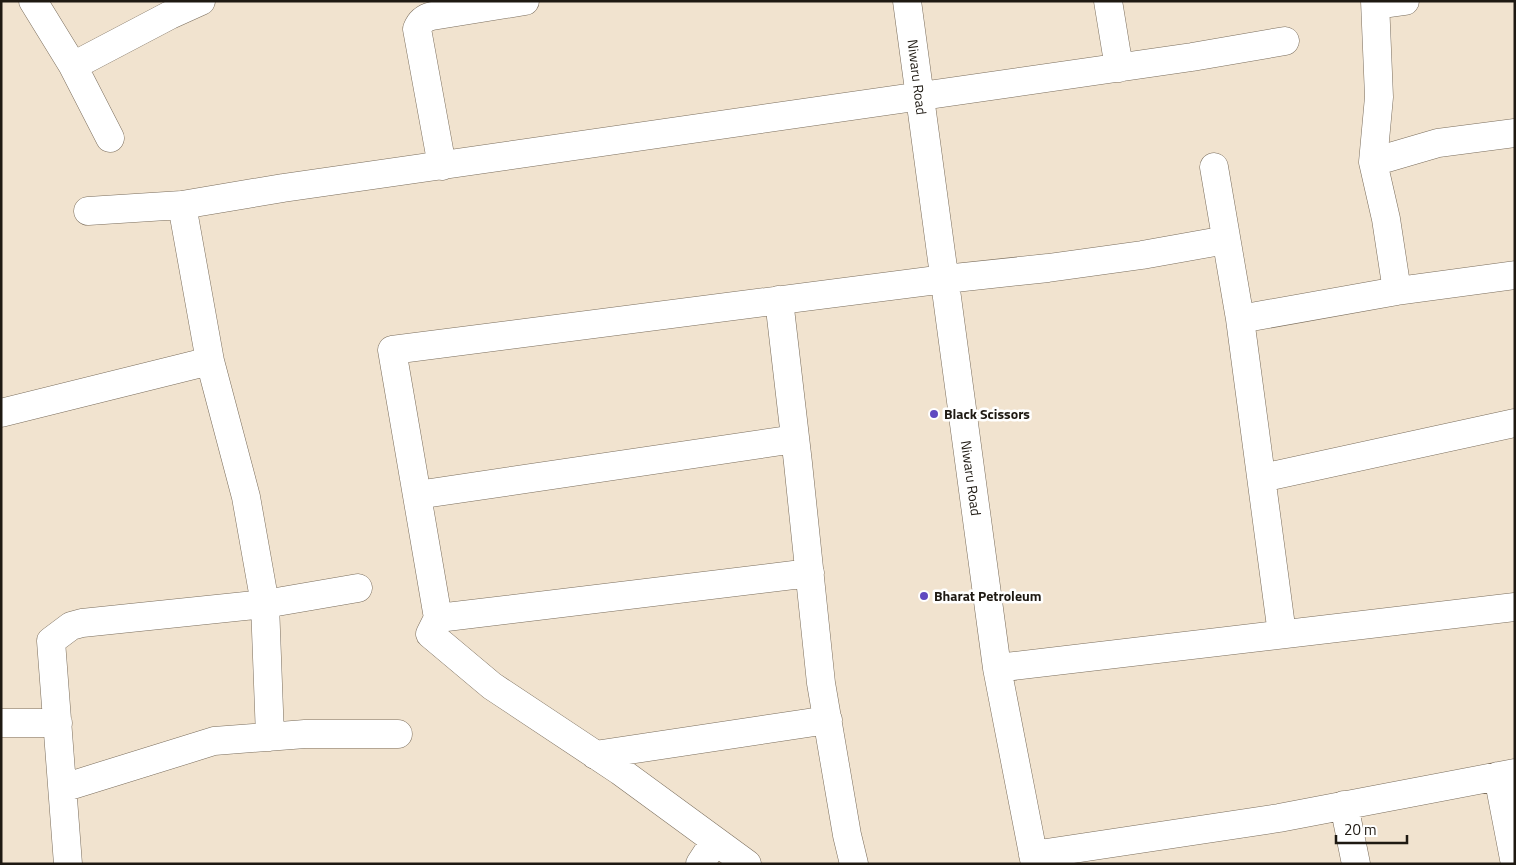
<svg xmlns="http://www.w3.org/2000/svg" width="1516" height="865" font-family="'Titillium Web',sans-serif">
	<rect width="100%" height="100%" fill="#f1e3cf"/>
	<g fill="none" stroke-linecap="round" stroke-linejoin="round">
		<defs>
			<path id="minor" d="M 33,1 L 73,66 L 170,15 L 201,1
				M 907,1 L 997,668 L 1035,864
				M 1108,1 L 1119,68
				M 1375,1 L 1379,97 L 1373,162 L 1386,219 L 1397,291
				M 1376,5 L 1405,1
				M 73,66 L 110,138
				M 1373,162 L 1438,143 L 1515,133
				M 442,166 L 417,29 C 420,21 424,18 432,16 L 525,1
				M 1214,167 L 1240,319 L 1282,634
				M 88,211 L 182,205 L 283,188 L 1192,57 L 1285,41
				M 779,300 L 798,463 L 821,683 L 847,835 L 854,864
				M 1240,319 L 1397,291 L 1515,275
				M 210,361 L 246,497 L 265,604 L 270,737
				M 1,413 L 210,361 L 182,205
				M 1262,478 L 1515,423
				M 417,495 L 795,439
				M 438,618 L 810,573
				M 997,668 L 1515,607
				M 1,723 L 58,723
				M 595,755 L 828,720
				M 1498,776 L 1515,864
				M 63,788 L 214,741 L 305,734 L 398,734
				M 1344,805 L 1356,864
				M 1033,855 L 1279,818 L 1515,773
				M 68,864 L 51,641 L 71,626 L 82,623 L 265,604 L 358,588
				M 700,864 L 715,841
				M 747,864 L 620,771 L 492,686 L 430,634 L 438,618 L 392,350 L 945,279 L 1048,268 L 1142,255 L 1226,240"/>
		</defs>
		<use href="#minor" stroke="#7a6d5c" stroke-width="29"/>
		<use href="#minor" stroke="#fff" stroke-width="28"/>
	</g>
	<g fill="#5f48c0" stroke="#fff" stroke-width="2">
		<circle cx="934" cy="414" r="5"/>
		<circle cx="924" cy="596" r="5"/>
	</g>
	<g text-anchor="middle" stroke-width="5" stroke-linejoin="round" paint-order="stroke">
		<g font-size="14" fill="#1e1912" stroke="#fff">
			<text transform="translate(917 77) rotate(83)" y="5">Niwaru Road</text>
			<text transform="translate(971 478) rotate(82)" y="5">Niwaru Road</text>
		</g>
		<g font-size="14" font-weight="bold" fill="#1e1912" stroke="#fff" text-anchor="start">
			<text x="944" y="419">Black Scissors</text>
			<text x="934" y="601">Bharat Petroleum</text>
		</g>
	</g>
	<rect width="1516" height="865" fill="none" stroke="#1e1912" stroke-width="5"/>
	<path d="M1336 835v8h71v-8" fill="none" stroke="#1e1912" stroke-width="2.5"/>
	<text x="1344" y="835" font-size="15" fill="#1e1912" stroke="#ffffff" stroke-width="4" paint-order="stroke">20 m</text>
</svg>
